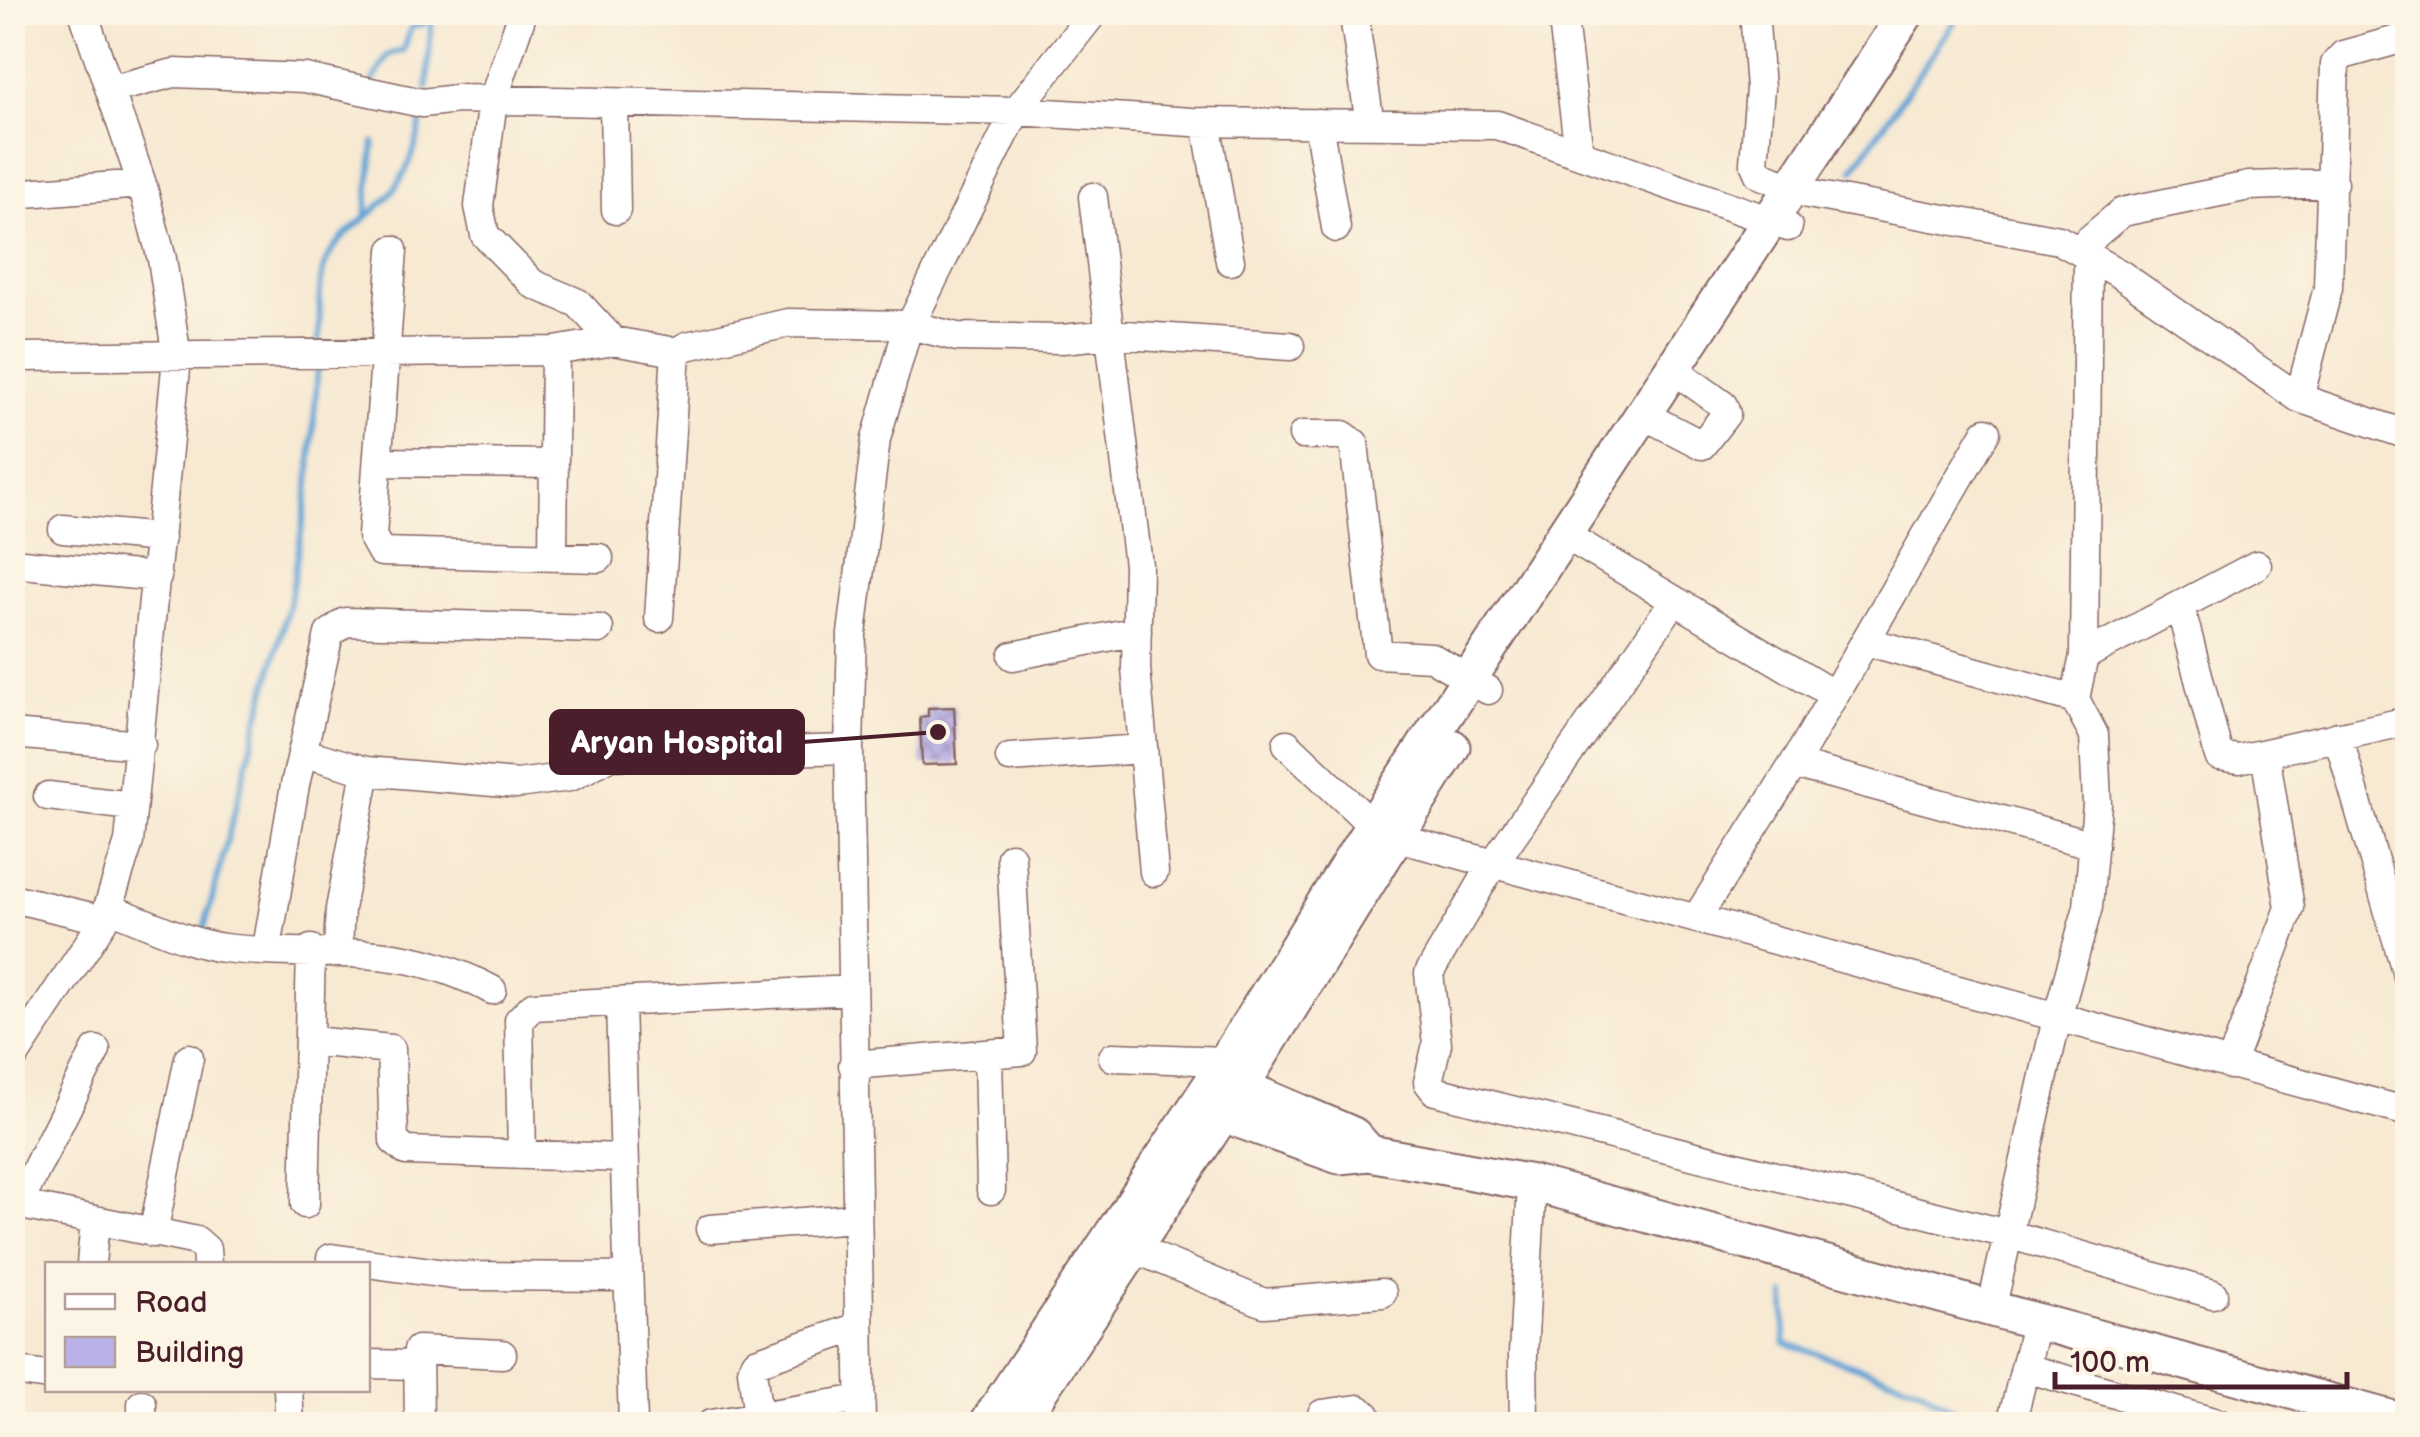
<svg xmlns="http://www.w3.org/2000/svg" width="2420" height="1437" font-family="'Balsamiq Sans',sans-serif">
	<defs>
		<pattern id="building-cross-hatch" width="8" height="8" patternUnits="userSpaceOnUse" patternTransform="scale(2.5)"><rect width="8" height="8" fill="#bab1e7"/><path d="M0 0l8 8M0 8l8-8" fill="none" stroke="#998fbb"/></pattern>
	</defs>
	<rect width="100%" height="100%" fill="#fcf5e5"/>
	<filter id="ink" filterUnits="userSpaceOnUse"><feTurbulence type="fractalNoise" baseFrequency=".01" numOctaves="2"/><feDisplacementMap in="SourceGraphic" scale="20" xChannelSelector="R" yChannelSelector="G"/><feConvolveMatrix kernelMatrix="1 2 1 2 8 2 1 2 1" color-interpolation-filters="sRGB"/></filter>
	<filter id="wash" filterUnits="userSpaceOnUse"><feTurbulence type="fractalNoise" baseFrequency=".0048" numOctaves="4" result="noise"/><feDisplacementMap in="SourceGraphic" scale="40" xChannelSelector="R" yChannelSelector="G"/><feGaussianBlur stdDeviation="2.25" result="paint"/><feColorMatrix in="noise" values="0 0 0 0 0 0 0 0 0 0 0 0 0 0 0 0 0 1.4 0 .05"/><feComposite in="paint" operator="in"/></filter>
	<g filter="url(#wash)">
		<rect width="100%" height="100%" fill="#f7e9d2"/>
		<g fill="none" stroke-linecap="round" stroke-linejoin="round">
			<path stroke="#5fa3d4" stroke-width="6" d="M 372,83 L 388,55 L 404,50 L 411,27 L 423,24 L 432,12
				M 427,88 L 432,14
				M 1853,170 L 1961,12
				M 366,215 L 374,142
				M 319,344 C 321,321 317,289 324,267 C 334,236 366,221 386,199 C 408,176 418,145 422,115
				M 204,929 L 291,595 L 309,485 L 318,365
				M 1785,1295 L 1785,1343 L 1918,1387 L 1977,1424"/>
		</g>
		<g id="blocks">
			<path fill="url(#building-cross-hatch)" d="M 954,707 L 957,764 L 922,765 L 920,717 L 928,716 L 928,708 Z"/>
		</g>
	</g>
	<g filter="url(#ink)">
		<use href="#blocks" fill-opacity="0" stroke="#876665" stroke-width="2.5"/>
		<g fill="none" stroke-linecap="round" stroke-linejoin="round">
			<defs>
				<path id="minor" d="M 523,12 L 493,100 L 479,206 L 485,235 L 533,284 L 578,303 L 613,341
					M 1562,12 L 1579,153
					M 1754,12 L 1760,88 L 1754,163 L 1759,174 L 1808,194 L 2059,240 L 2120,274 L 2299,398 L 2408,435
					M 1355,23 L 1370,124
					M 113,89 L 174,73 L 305,78 L 422,103 L 457,99 L 1016,111 L 1192,122 L 1497,125 L 1788,227
					M 614,103 L 616,210
					M 1206,122 L 1230,261
					M 1318,123 L 1336,228
					M 12,194 L 142,184
					M 1093,197 L 1138,565 L 1136,668 L 1154,872
					M 393,250 L 372,536 L 381,552 L 599,558
					M 2077,250 L 2122,212 L 2249,186 L 2333,183
					M 12,365 L 20,357 L 555,351 L 613,341 L 676,352
					M 2299,398 L 2328,288 L 2335,64 L 2343,55 L 2408,37
					M 1642,414 L 1702,445 L 1726,414 L 1723,405 L 1672,368
					M 1303,435 L 1343,435 L 1354,443 L 1378,654 L 1431,657 L 1488,690
					M 379,462 L 553,464
					M 63,529 L 160,538
					M 1565,535 L 1834,695
					M 553,555 L 555,351
					M 12,563 L 157,577
					M 1674,601 L 1493,864 L 1429,973 L 1437,1044 L 1428,1082 L 1435,1091 L 2008,1234 L 2213,1294
					M 2180,606 L 2219,756 L 2239,759 L 2408,721
					M 659,618 L 676,352 L 687,346 L 788,323 L 910,325 L 957,337 L 1062,339 L 1111,334 L 1290,346
					M 1865,641 L 2075,699 L 2094,735 L 2097,804 L 2088,907 L 2057,1018 L 1992,1306
					M 1013,656 L 1137,631
					M 2084,656 L 2257,565
					M 2075,699 L 2084,656 L 2088,256
					M 12,734 L 141,745
					M 2338,736 L 2408,978
					M 1287,744 L 1373,826 L 1395,837 L 2408,1112
					M 302,752 L 366,771 L 517,784 L 570,777 L 610,756 L 849,749
					M 1010,758 L 1143,749
					M 1794,764 L 2094,845
					M 48,796 L 132,806
					M 12,898 L 104,920
					M 108,908 C 145,921 186,943 224,948 C 327,960 393,937 492,990
					M 1696,919 L 1800,754 L 1986,432
					M 267,948 L 295,785 L 329,634 L 345,622 L 599,629
					M 338,949 L 340,909 L 366,771
					M 620,1004 L 633,1424
					M 312,1041 L 391,1049 L 394,1141 L 406,1151 L 624,1158
					M 988,1054 L 991,1190
					M 1113,1057 L 1226,1061
					M 12,1060 L 104,920 L 129,842 L 177,358 L 162,259 L 142,184 L 83,12
					M 853,1065 L 1022,1051 L 1011,857
					M 2230,1065 L 2290,908 L 2265,753
					M 522,1154 L 519,1020 L 533,1006 L 853,990
					M 12,1203 L 197,1241 L 206,1249 L 207,1264
					M 305,1204 L 311,949
					M 18,1205 L 96,1050
					M 710,1229 L 855,1218
					M 153,1233 L 189,1058
					M 1116,1241 L 1264,1303 L 1382,1293
					M 331,1258 L 460,1276 L 628,1277
					M 91,1264 L 95,1220
					M 368,1364 L 417,1365
					M 2026,1368 L 2220,1424
					M 12,1371 L 48,1376
					M 288,1390 L 290,1424
					M 142,1404 L 142,1424
					M 1322,1414 L 1358,1409 L 1366,1415 L 1367,1424
					M 758,1417 L 752,1370 L 756,1362 L 858,1327
					M 419,1424 L 418,1350 L 502,1354
					M 711,1424 L 861,1399
					M 861,1424 L 849,749 L 852,634 L 876,439 L 906,334 L 1016,111 L 1094,12
					M 1524,1424 L 1523,1354 L 1532,1183
					M 2011,1424 L 2036,1324"/>
				<path id="major" d="M 1220,1078 L 1353,1135 L 1369,1153
					M 1203,1107 L 1339,1156 L 1369,1153 L 1532,1183 L 2408,1423
					M 987,1424 L 1216,1077 L 1375,822 L 1907,12
					M 1018,1424 L 1241,1086 L 1452,747"/>
			</defs>
			<use href="#minor" stroke="#876665" stroke-width="31"/>
			<use href="#major" stroke="#876665" stroke-width="39"/>
			<use href="#minor" stroke="#fff" stroke-width="28"/>
			<use href="#major" stroke="#fff" stroke-width="35"/>
		</g>
	</g>
	<path fill="none" stroke="#4a1f2b" stroke-width="4" d="M938 732L803 742"/>
	<circle fill="#4a1f2b" stroke="#fcf5e5" stroke-width="4" cx="938" cy="732" r="10"/>
	<rect fill="#4a1f2b" stroke="#4a1f2b" stroke-width="4" x="551" y="711" width="252" height="62" rx="10"/>
	<g font-size="32" text-anchor="middle" font-weight="bold" fill="#fff">
		<text x="677" y="753">Aryan Hospital</text>
	</g>
	<rect width="2420" height="1437" fill="none" stroke="#fcf5e5" stroke-width="50"/>
	<rect x="45" y="1262" width="325" height="130" fill="#fcf5e5" stroke="#b59f9b" stroke-width="2.5"/>
	<rect x="65" y="1294" width="50" height="15" fill="#ffffff" stroke="#b59f9b" stroke-width="2.5"/>
	<text x="135" y="1312" font-size="30" fill="#4a1f2b">Road</text>
	<rect x="65" y="1337" width="50" height="30" fill="#bab1e7" stroke="#b59f9b" stroke-width="2.5"/>
	<text x="135" y="1362" font-size="30" fill="#4a1f2b">Building</text>
	<path d="M2055 1372v15h292v-15" fill="none" stroke="#4a1f2b" stroke-width="5"/>
	<text x="2070" y="1372" font-size="30" fill="#4a1f2b" stroke="#fcf5e5" stroke-width="8" paint-order="stroke">100 m</text>
</svg>
